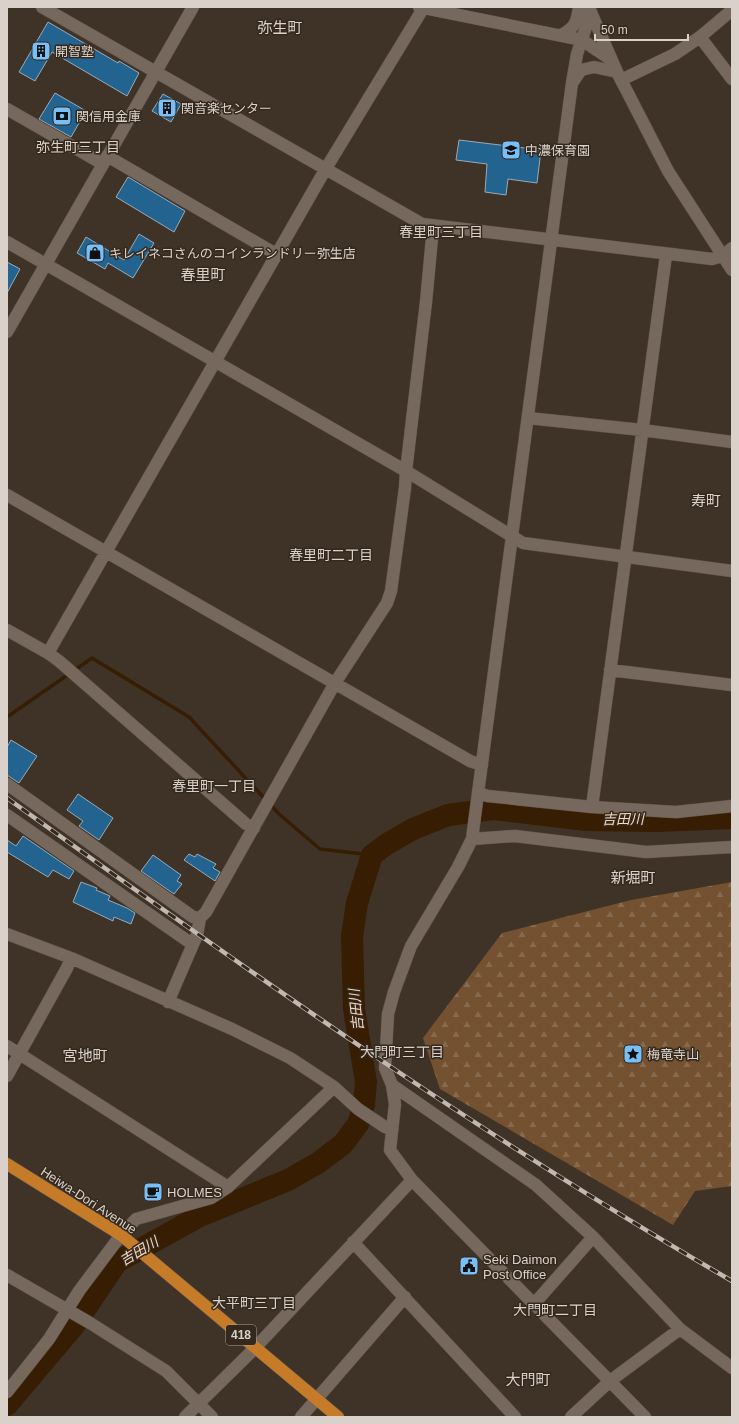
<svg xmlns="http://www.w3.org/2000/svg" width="739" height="1424" font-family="Helvetica,'Noto Sans JP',sans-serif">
	<defs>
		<pattern id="forest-firs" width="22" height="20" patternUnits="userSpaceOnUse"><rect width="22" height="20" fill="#745130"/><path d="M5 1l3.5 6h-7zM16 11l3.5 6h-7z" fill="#87694d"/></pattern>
	</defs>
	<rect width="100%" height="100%" fill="#3f3328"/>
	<path fill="url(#forest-firs)" d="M 732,882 L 732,1186 L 695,1191 L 673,1225 L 440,1089 L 423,1038 L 502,933 L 631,900 Z"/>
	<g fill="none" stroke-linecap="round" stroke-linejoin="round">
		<path stroke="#371d01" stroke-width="3.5" d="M 7,717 L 92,658 L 189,717 L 279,814 L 320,849 L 372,855"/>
		<path stroke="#371d01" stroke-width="22" d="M 7,1405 L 73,1327 L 117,1262 L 200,1216 L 288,1180 L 318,1163 L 343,1144 L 358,1124 L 364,1105 L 366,1082 L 354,1009 L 352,936 L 357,903 L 372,855 L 387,844 L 413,829 L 448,815 L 493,809 L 586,820 L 657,821 L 732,818"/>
	</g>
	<path fill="#23638f" stroke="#9aaab7" d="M 48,22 L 118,63 L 119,61 L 139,73 L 127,96 L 52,52 L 35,81 L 19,72 Z
		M 55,93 L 86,111 L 71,137 L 39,119 Z
		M 163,94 L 181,104 L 171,122 L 152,111 Z
		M 459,140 L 541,150 L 537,183 L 508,179 L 506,195 L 485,192 L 487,164 L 456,160 Z
		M 128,177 L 185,211 L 174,232 L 116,197 Z
		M 139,234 L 154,243 L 133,278 L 108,263 L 105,269 L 77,253 L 86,237 L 124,260 Z
		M 7,262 L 20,269 L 7,293 Z
		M 11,740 L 37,756 L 19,783 L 7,775 L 7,747 Z
		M 78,794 L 113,818 L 99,840 L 79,826 L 83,821 L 67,810 Z
		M 23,836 L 74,871 L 69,879 L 53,870 L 48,877 L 7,852 L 7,840 L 16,846 Z
		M 189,854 L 195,857 L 197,854 L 216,864 L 213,868 L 220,872 L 215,881 L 184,860 Z
		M 153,855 L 181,875 L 177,881 L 182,884 L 174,894 L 141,871 Z
		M 81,882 L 97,888 L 96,890 L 110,896 L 108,900 L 127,908 L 135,913 L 131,924 L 114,917 L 113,921 L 73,902 Z"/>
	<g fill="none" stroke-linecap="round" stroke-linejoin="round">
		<defs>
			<path id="street" d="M 42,7 L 422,224 L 712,259 L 723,256 L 732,248
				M 700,37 L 732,79
				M 621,80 L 675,54 L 700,37 L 732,10
				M 7,109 L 103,164
				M 107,156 L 276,254
				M 528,418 L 642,430 L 732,442
				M 7,495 L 470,761 L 482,765
				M 7,630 L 48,653 L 59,661 L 246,824 L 254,828
				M 48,653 L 325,170 L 424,7
				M 610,670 L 732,685
				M 7,784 L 193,917 L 200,918
				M 592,807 L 666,255
				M 7,815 L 192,944
				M 472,839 L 515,836 L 646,852 L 732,847
				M 7,934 L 71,958 L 232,1029 L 290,1058 L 334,1087 L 358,1109 L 385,1127 L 392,1130
				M 168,1002 L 197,935 L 200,918 L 206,912 L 335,683 L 387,603 L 391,591 L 405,488 L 406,471 L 426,302 L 433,227
				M 7,1046 L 228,1187
				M 7,1076 L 67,968 L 71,958
				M 392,1085 L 536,1185 L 593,1237 L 680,1329 L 732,1368
				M 353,1242 L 515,1417
				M 7,1275 L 90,1323 L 166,1371 L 212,1417
				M 534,1304 L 593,1237
				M 7,1392 L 49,1339 L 79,1291 L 121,1235 L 136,1219 L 211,1198 L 228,1187 L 334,1087
				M 185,1417 L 255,1348 L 412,1180
				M 301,1417 L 405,1297
				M 571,1417 L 610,1381 L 680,1329
				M 645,1417 L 412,1180 L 390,1150 L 395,1104 L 392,1085 L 385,1068 L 388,1014 L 394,992 L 411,946 L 458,867 L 472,839 L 478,793 L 488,796 L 592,807 L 676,812 L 732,806"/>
			<path id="secondary" d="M 419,7 L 582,40 L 610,59
				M 590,10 L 617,72 L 668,171 L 732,270
				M 561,35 C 575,28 577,22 579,7
				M 573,82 L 581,70 L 594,67 L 617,72
				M 7,242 L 406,471 L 523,543 L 732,571
				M 7,332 L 193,7
				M 478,793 L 572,83 L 577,54 L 591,12"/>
			<path id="highway" d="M 7,1164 L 121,1235 L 338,1417"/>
		</defs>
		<use href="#street" stroke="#5c5248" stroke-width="13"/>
		<use href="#secondary" stroke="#5c5248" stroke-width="13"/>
		<use href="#highway" stroke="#5c5248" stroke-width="13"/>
		<use href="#street" stroke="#76685c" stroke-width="12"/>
		<use href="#secondary" stroke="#76685c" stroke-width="12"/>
		<use href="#highway" stroke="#c67b29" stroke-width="12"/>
		<defs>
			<path id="rail" d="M 7,798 C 243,968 480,1135 732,1281"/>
		</defs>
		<use href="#rail" stroke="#c1b8b1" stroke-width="4.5"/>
		<use href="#rail" stroke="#35291e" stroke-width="3" stroke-dasharray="9" stroke-linecap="butt"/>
	</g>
	<defs>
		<symbol id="building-square" viewBox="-11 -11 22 22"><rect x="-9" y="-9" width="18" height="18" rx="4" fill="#77c0f7" stroke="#35291e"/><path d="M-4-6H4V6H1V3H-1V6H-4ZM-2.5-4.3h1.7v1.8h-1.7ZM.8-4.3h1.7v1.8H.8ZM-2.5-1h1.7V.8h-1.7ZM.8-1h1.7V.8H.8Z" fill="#111"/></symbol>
		<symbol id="bank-square" viewBox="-11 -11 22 22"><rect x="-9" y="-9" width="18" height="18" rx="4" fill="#77c0f7" stroke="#35291e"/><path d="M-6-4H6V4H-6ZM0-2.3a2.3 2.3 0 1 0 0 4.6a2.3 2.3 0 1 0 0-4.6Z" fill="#111"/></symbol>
		<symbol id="school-square" viewBox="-11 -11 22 22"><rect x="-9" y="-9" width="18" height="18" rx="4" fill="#77c0f7" stroke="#35291e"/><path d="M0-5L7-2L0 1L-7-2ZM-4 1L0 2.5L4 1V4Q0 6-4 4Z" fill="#111"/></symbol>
		<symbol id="shop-square" viewBox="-11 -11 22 22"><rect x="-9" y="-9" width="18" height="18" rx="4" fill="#77c0f7" stroke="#35291e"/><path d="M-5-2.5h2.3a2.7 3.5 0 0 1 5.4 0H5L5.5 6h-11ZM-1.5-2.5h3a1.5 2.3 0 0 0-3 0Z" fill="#111"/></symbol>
		<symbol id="sight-square" viewBox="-11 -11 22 22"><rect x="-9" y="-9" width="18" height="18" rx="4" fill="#77c0f7" stroke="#35291e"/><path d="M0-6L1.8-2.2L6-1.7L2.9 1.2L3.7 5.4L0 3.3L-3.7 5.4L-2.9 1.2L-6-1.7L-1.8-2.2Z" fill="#111"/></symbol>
		<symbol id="cafe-square" viewBox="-11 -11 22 22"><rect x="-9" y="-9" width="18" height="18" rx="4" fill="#77c0f7" stroke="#35291e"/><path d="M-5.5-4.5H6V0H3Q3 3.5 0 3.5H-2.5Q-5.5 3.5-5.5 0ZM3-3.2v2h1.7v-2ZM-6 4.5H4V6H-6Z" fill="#111"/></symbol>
		<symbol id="civic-square" viewBox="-11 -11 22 22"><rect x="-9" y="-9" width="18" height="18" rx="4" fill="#77c0f7" stroke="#35291e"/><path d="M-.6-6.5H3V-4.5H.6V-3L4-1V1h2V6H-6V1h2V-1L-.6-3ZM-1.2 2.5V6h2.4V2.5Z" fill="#111"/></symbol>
	</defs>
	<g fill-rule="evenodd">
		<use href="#building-square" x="30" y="40" width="22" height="22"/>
		<use href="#building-square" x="156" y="97" width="22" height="22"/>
		<use href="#bank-square" x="51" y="105" width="22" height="22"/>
		<use href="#school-square" x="500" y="139" width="22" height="22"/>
		<use href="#shop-square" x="84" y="242" width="22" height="22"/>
		<use href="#sight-square" x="622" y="1043" width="22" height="22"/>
		<use href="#cafe-square" x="142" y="1181" width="22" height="22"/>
		<use href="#civic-square" x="458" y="1255" width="22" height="22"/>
	</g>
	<g text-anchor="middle" stroke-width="3" stroke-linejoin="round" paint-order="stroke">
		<rect fill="#35291e" stroke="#a89f96" stroke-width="1" x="226" y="1325" width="30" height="20" rx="3"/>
		<g font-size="12" font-weight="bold" fill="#d9d1ca">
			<text x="241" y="1339">418</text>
		</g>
		<g font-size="13" fill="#d9d1ca" stroke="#35291e" text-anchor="start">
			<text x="55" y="56">開智塾</text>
			<text x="181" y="113">関音楽センター</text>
			<text x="76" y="121">関信用金庫</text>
			<text x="525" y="155">中濃保育園</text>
			<text x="109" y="258">キレイネコさんのコインランドリー弥生店</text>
			<text x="647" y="1059">梅竜寺山</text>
			<text x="167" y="1197">HOLMES</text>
			<text x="483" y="1264">Seki Daimon<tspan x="483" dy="15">Post Office</tspan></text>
		</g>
		<g font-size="13" fill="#d9d1ca" stroke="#35291e">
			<text transform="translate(89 1200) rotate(33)" y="5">Heiwa-Dori Avenue</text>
		</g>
		<g font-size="14" fill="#d9d1ca" stroke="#35291e">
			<text x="78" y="152">弥生町三丁目</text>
			<text x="441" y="237">春里町三丁目</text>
			<text x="331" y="560">春里町二丁目</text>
			<text x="214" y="791">春里町一丁目</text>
			<text x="402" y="1057">大門町三丁目</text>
			<text x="254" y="1308">大平町三丁目</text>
			<text x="555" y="1315">大門町二丁目</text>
		</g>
		<g font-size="14" font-style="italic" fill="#f9d9be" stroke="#35291e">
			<text transform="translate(623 819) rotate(-1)" y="5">吉田川</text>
			<text transform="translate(356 1010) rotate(-96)" y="5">吉田川</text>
			<text transform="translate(139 1251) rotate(-31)" y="5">吉田川</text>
		</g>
		<g font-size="15" fill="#d9d1ca" stroke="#35291e">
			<text x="280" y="33">弥生町</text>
			<text x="203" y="280">春里町</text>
			<text x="706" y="506">寿町</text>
			<text x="633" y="883">新堀町</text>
			<text x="85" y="1061">宮地町</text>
			<text x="528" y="1385">大門町</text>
		</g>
	</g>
	<rect width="739" height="1424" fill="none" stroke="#d9d1ca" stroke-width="16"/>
	<path d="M595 34v6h93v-6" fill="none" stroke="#d9d1ca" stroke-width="2"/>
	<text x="601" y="34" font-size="12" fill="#d9d1ca" stroke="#35291e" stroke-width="3" paint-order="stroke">50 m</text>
</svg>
